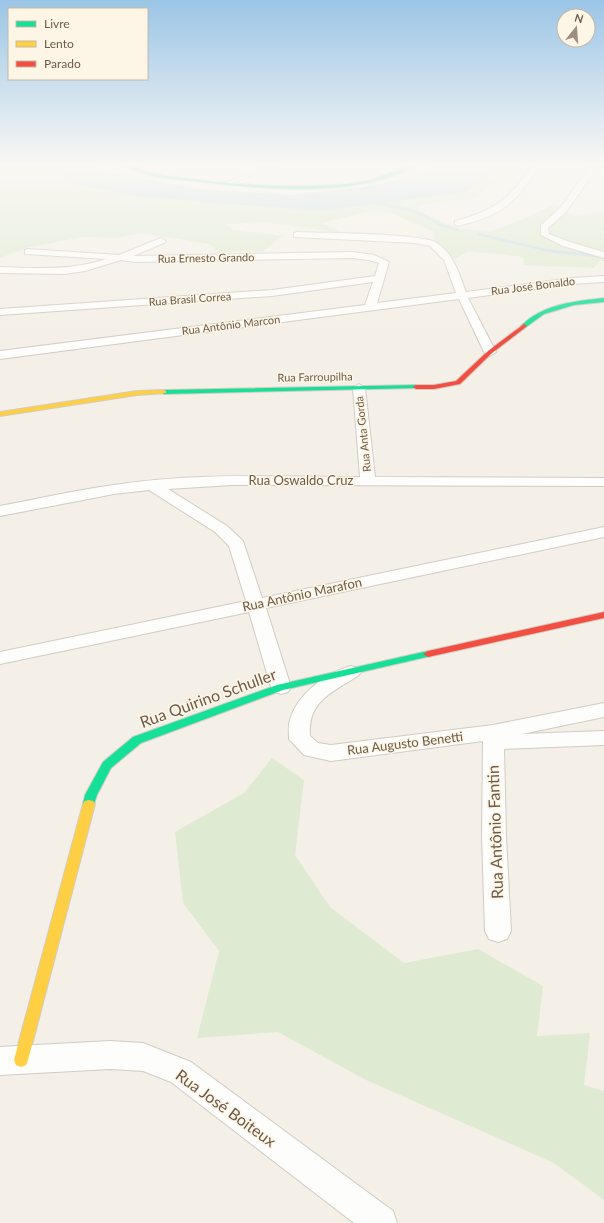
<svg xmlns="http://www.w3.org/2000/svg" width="604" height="1223" font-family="Lato,sans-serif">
	<rect width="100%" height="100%" fill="#f4f0e7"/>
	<path fill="#dfead2" d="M 0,165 L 41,165 L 80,185 L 132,196 L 320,211 L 465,192 L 501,165 L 523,165 L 506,179 L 485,187 L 477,198 L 421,205 L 417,210 L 458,229 L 491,231 L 526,218 L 554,204 L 574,216 L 604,212 L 604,231 L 601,232 L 604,234 L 604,261 L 599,261 L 594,268 L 524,265 L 523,257 L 469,251 L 455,259 L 435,243 L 434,232 L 393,214 L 372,211 L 322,223 L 343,233 L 265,222 L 225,224 L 233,230 L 283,236 L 263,251 L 217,252 L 210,244 L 141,233 L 115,238 L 82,237 L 26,248 L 0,258 Z
		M 272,758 L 304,780 L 295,855 L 330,907 L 404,963 L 478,949 L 543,986 L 537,1036 L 590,1033 L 584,1085 L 604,1091 L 604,1200 L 554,1163 L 366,1080 L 278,1032 L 197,1038 L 219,951 L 183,903 L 175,832 L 244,793 Z"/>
	<path fill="#c9dee3" d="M 41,165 L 90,165 L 95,170 L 200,189 L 292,195 L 350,189 L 414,177 L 440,165 L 501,165 L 465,192 L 320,211 L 132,196 L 79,185 Z"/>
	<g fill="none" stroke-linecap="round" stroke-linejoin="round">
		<path stroke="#c9dee3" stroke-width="2.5" d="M 373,202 L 407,209 L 425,216 L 440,225 L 459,230
			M 478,234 L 545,250 L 560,252"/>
		<path stroke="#c9dee3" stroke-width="3" d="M 551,251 L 599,256"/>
		<defs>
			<path id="lane" d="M 272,165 L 278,165 L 226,185 L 223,184 Z"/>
			<path id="street" d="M 532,165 L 540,165 C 515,204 503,215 458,226 L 455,225 L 455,221 C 494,211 510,199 532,165 Z
				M 591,165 L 599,165 L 566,212 L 548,228 L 549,234 L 570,242 L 604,252 L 604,258 L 563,246 L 541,235 L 541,225 L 560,208 Z
				M 297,232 C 321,233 422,233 437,243 C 454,254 459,274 466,292 L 572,278 L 604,276 L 604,282 L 572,284 L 468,298 L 496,352 L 490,356 L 484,352 L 459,299 L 0,359 L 0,351 L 365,305 L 373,282 L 272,296 L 0,315 L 0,309 L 272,290 L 375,276 L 379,263 L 369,260 L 352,258 L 135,262 L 121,260 L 85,271 L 65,274 L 0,273 L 0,267 C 36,268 71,271 106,259 L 25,254 L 25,250 L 28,249 L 119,255 L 161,238 L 166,241 L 164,243 L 133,256 L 352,252 L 374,255 L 389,262 L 377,303 L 456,293 L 444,260 L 430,246 L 415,243 L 294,237 L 294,233 Z
				M 359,384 L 365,388 L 375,477 L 604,478 L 604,486 L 232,485 L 168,489 L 227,526 L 243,541 L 262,598 L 604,527 L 604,537 L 266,608 L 291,687 L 288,692 L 281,694 L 274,692 L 271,687 L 249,612 L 0,664 L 0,652 L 246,601 L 229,546 L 215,532 L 149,490 L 114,494 L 0,516 L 0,506 C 38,499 76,490 114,485 C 195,472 279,477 360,477 L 353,388 Z
				M 351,666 L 358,668 L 361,672 L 358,676 C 332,692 307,702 310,736 L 318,743 L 331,745 L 493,725 L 604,703 L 604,717 L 522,734 L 604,731 L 604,745 L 504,749 L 506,836 L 511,931 L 507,939 L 498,942 L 489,939 L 485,931 L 482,836 L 483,741 L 331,761 L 304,755 L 289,739 C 289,733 288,726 290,720 C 297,694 326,673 351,666 Z
				M 110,1041 L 143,1043 L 191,1062 L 393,1211 L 397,1223 L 354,1223 L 171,1082 L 143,1071 L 110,1069 L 0,1075 L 0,1047 Z"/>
			<path id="fast" d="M 124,165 C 131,165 138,169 144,171 C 152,173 160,175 168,176 C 212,182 257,187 301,186 C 324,186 349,185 371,180 C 384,176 405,165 417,165 C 361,199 258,189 195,181 C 172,179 144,178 124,165 Z
				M 604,298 L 604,302 L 574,305 L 544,314 L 526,327 L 521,326 C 543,304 575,301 604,298 Z
				M 416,385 L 418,386 L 418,388 L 164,394 L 161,392 L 164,390 Z
				M 428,651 L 431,652 L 433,654 L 431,656 L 283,690 L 141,743 L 111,768 L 97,795 L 93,807 L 89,808 L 85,807 L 83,804 L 85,795 L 103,762 L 133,737 L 277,685 Z"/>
			<path id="slow" d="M 164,390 L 166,391 L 166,393 L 137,395 L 0,416 L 0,412 L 137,391 Z
				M 89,800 L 93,801 L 95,804 L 28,1060 L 26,1065 L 21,1067 L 16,1065 L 14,1060 L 83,804 L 85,801 Z"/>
			<path id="jam" d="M 524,324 L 527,326 L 526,327 L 492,353 L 460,384 L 434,389 L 416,389 L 413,387 L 416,385 L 434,385 L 456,381 L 488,351 Z
				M 604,612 L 604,618 L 428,657 L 423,654 L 428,651 Z"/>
		</defs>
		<use href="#lane" stroke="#d2cbc3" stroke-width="2"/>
		<use href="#street" stroke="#d2cbc3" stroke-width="2"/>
		<use href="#fast" stroke="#d3ccc3" stroke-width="2"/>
		<use href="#slow" stroke="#d3ccc3" stroke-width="2"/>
		<use href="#jam" stroke="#d3ccc3" stroke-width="2"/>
		<use href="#lane" fill="#fdfdfb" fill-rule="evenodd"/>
		<use href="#street" fill="#fdfdfb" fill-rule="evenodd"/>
		<use href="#fast" fill="#16e098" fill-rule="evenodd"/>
		<use href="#slow" fill="#ffcf43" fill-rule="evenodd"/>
		<use href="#jam" fill="#f24e42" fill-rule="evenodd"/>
	</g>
	<linearGradient id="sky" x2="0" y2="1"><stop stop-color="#9bc5e6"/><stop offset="0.49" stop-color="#faf8f4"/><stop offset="1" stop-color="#faf8f4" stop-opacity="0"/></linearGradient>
	<rect width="604" height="336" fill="url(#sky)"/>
	<g text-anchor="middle" stroke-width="3" stroke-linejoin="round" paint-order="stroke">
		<g font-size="11" fill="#6e5a4a" stroke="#fdf6e6">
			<text transform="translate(206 258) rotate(-1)" y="4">Rua Ernesto Grando</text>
			<text transform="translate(533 286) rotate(-7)" y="4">Rua José Bonaldo</text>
			<text transform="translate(190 299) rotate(-4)" y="4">Rua Brasil Correa</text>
			<text transform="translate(231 325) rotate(-7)" y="4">Rua Antônio Marcon</text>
			<text transform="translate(315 377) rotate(-1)" y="4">Rua Farroupilha</text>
			<text transform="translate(363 434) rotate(-96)" y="4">Rua Anta Gorda</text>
		</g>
		<g font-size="13" fill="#6e5a4a" stroke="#fdf6e6">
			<text x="301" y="485">Rua Oswaldo Cruz</text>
			<text transform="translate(302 594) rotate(-12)" y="5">Rua Antônio Marafon</text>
			<text transform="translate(405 743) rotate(-7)" y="5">Rua Augusto Benetti</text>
		</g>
		<g font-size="16" fill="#6e5a4a" stroke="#fdf6e6">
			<text transform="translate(208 698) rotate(-20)" y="6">Rua Quirino Schuller</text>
			<text transform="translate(495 832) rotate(-92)" y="6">Rua Antônio Fantin</text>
			<text transform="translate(226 1108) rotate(36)" y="6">Rua José Boiteux</text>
		</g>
	</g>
	<rect x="8" y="8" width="140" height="72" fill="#fdf6e6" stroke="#c4b8a8"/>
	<rect x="16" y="21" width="20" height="6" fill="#16e098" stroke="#c4b8a8"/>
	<text x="44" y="28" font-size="12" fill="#6e5a4a">Livre</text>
	<rect x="16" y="41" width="20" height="6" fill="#ffcf43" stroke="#c4b8a8"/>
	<text x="44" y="48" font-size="12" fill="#6e5a4a">Lento</text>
	<rect x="16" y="61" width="20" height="6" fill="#f24e42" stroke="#c4b8a8"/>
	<text x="44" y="68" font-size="12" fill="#6e5a4a">Parado</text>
	<g transform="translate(576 28) rotate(17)"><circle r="19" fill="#fdf6e6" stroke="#c4b8a8"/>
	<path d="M0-3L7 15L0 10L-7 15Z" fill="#9d8e81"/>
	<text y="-6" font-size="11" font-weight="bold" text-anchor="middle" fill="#6e5a4a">N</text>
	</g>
</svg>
